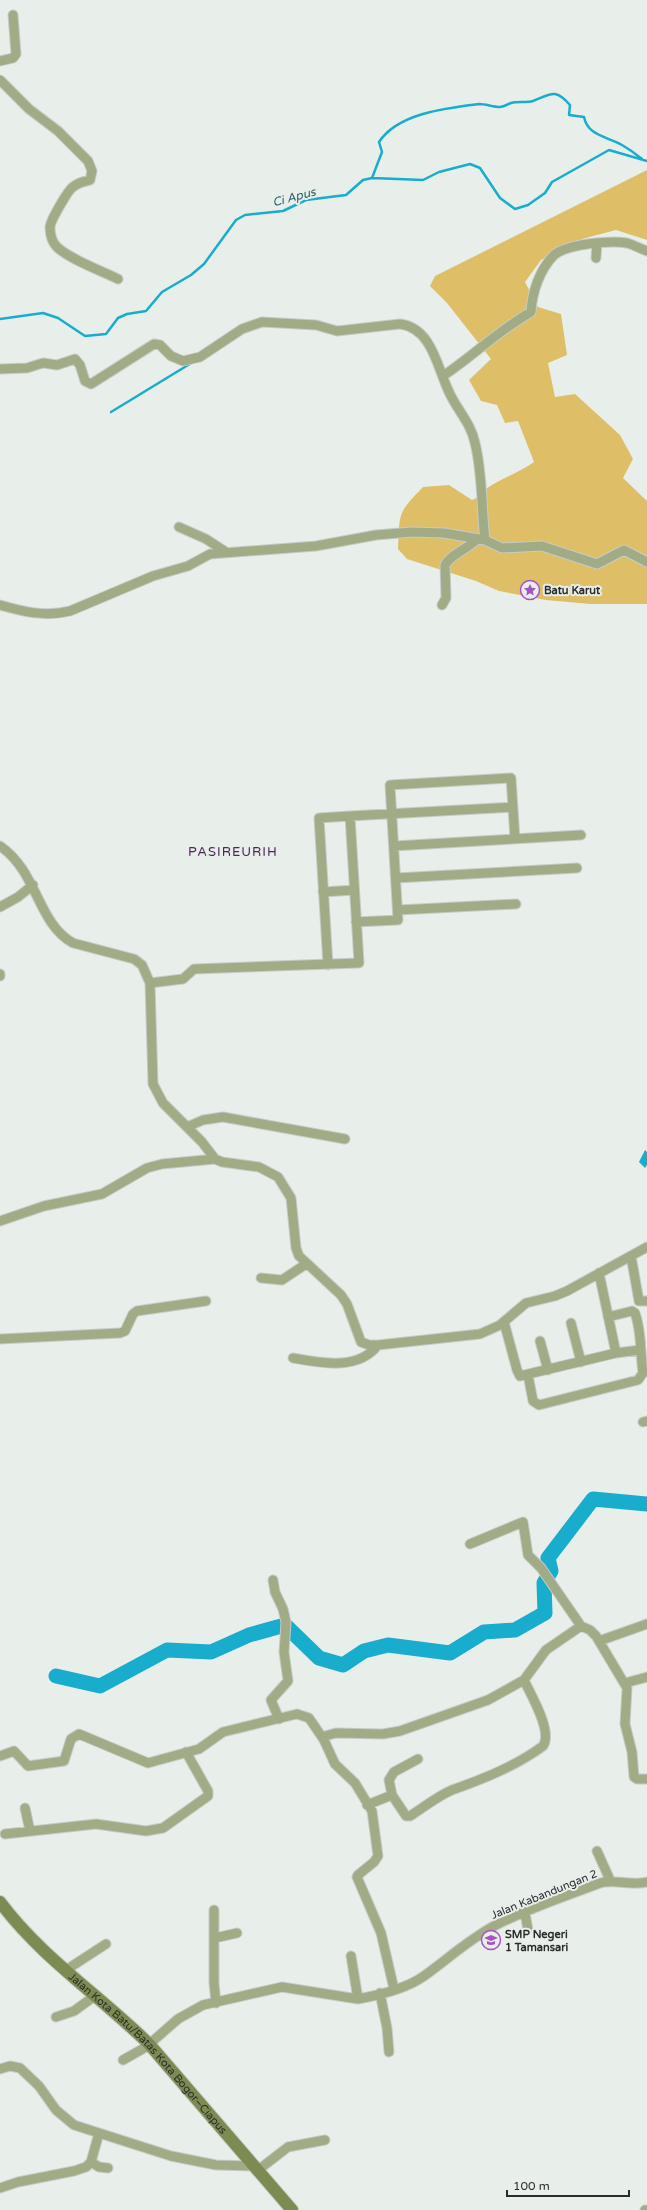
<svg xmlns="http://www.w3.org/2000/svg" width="647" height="2210" font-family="'Varela Round',sans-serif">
	<rect width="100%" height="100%" fill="#e8efea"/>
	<path fill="#dfbe68" d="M 647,170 L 647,240 L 616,230 L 582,239 L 541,260 L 525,282 L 538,307 L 561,314 L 567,355 L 548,363 L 555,397 L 575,394 L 620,435 L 633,459 L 623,478 L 647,501 L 647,604 L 590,604 L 546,600 L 499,591 L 476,581 L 407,559 L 398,549 C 400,512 397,514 423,487 L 449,485 L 472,500 C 482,496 480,493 486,489 C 499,479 519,473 534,462 L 518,421 L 505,423 L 497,405 L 481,401 L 469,380 L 491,359 L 447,303 L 430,286 L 435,276 Z"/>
	<path fill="#18accd" d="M 645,1150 L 647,1152 L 647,1165 L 645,1168 L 639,1162 Z"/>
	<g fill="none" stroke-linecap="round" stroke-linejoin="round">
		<path stroke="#18accd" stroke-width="2.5" d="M 372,178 L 382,152 L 379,142 C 398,113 447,108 479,104 C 486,104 493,107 500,107 C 504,107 508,104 511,103 C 518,101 526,103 533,101 C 551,94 555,88 570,105 L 569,115 L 584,117 C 588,136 606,136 622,145 C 629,149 636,154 642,159
			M 0,319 L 43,313 L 58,318 L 85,336 L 106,334 L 118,318 L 127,314 L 146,311 L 162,292 L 191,275 L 204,264 L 236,220 L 245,215 L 283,211 L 306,200 L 346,195 L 363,180 L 372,178 L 423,180 L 439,172 L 470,164 L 480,168 L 500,198 L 515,209 L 528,205 L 545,193 L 552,182 L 609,150 L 647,161
			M 111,412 L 193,362"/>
		<path stroke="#18accd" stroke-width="15" d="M 56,1676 L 100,1686 L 167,1650 L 211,1652 L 249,1635 L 285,1625 L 319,1658 L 343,1665 L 364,1651 L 388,1645 L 450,1653 L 484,1632 L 515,1630 L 545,1613 L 544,1583 L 551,1571 L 548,1558 L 593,1499 L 647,1504"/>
		<defs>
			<path id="street" d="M 0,61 L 13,58 L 16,54 L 13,15
				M 0,80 L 29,109 L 58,131 L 88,161 L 92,171 L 90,180 C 70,184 69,191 59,207 C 56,213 51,220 50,227 C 50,234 52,242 57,247 C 69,259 102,271 118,279
				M 596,258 L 597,243
				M 0,369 L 27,368 L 43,363 L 57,365 L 75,359 L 80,365 L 85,381 L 91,384 L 154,344 L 160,345 L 171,356 L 183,361 L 200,357 L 242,329 L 262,322 L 316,325 L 337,331 L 400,324 C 432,328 437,367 449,392 C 457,410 471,423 475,443 C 483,475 481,507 485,540
				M 443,376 C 473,356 499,330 531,312 C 532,292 540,269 554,255 C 567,244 611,240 627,243 C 634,245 641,249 647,251
				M 179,527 L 206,539 L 226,552
				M 0,605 C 25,612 45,617 70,611 L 153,576 L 188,566 L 210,554 L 316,546 L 376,535 L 412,532 L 444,533 L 485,540 L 502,548 L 542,546 L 597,564 L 624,550 L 647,562
				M 442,605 L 446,598 L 445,565 C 451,554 468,549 477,539
				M 0,846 C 38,872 37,923 73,943 L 134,959 L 142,965 L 150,983 L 153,1084 L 163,1103 L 202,1142 L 215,1159 L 222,1162 L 259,1167 L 278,1177 L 291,1198 L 296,1248 L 299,1256 L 341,1295 L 347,1304 L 361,1342 L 369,1345 L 378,1345 L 480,1334 L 500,1325 L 526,1303 L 555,1296 L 567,1291 L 647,1247
				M 394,846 L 581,835
				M 396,878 L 577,868
				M 323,892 L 354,890
				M 0,907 L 18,897 L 33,885
				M 398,910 L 516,904
				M 356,922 L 398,920 L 390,785 L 511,778 L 515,839
				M 328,965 L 319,818 L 350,816
				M 0,974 L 0,976
				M 150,983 L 183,979 L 194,969 L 359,963 L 350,816 L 513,807
				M 187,1127 L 203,1120 L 223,1117 L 345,1139
				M 0,1221 L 44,1206 L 102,1194 L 147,1168 L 162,1164 L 215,1159
				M 631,1256 L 639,1301 L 647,1301
				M 261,1278 L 282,1280 L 306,1264
				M 504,1322 L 517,1370 L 520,1376 L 616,1353 L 599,1273
				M 571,1323 L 581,1362
				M 0,1339 L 120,1333 L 125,1331 L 133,1314 L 137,1311 L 206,1301
				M 540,1341 L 548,1370
				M 616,1353 L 640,1350
				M 293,1358 C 320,1363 358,1371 378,1345
				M 528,1375 L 533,1401 L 539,1405 L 638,1380 L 643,1373 C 640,1353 642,1332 635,1313 L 632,1311 L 608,1317
				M 643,1422 L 647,1421
				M 470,1544 L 523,1522 L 528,1555 L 541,1568 L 581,1626
				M 273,1580 L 275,1592 L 283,1609 L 286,1622 L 284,1652 L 288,1681 L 271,1700 L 279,1719
				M 599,1641 L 647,1624
				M 625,1683 L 647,1677
				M 0,1756 L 14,1751 L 28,1766 L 64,1761 L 71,1739 L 79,1734 L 148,1763 L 199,1749 L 223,1732 L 297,1714 L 309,1718 L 324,1740
				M 418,1759 L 394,1772 L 389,1780 L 392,1795 L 406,1816 L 410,1816 C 424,1807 438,1796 452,1790 C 483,1779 516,1766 543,1746 C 553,1732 531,1695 524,1680
				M 367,1805 L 392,1795
				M 25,1808 L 30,1831
				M 5,1834 L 96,1824 L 146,1831 L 163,1828 L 208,1796 L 208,1791 L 186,1752
				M 597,1851 L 610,1880
				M 214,1910 L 214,1983 L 216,2003
				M 525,1913 L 528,1930
				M 215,1938 L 237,1933
				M 351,1956 L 358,1999
				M 66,1970 L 106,1944
				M 394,1989 L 381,1933 L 357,1877 L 358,1875 L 374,1862 L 378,1856 L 372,1811 L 355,1783 L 335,1764 L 324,1740 L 325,1736 L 336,1733 L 383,1734 L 400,1731 L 488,1700 L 524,1680 L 546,1650 L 581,1626 L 590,1630 L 596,1636 L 627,1688 L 625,1724 L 632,1752 L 634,1777 L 637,1779 L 647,1779
				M 380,1993 L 387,2028 L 389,2052
				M 56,2017 L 74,2011 L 96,1995
				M 123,2060 L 146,2047 L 178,2019 L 203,2005 L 282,1987 L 358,1999 C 380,1995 406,1989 424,1976 C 448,1959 469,1939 496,1925 C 529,1908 566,1896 600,1883 C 616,1879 631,1886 647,1882
				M 0,2069 L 10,2066 L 20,2068 L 39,2086 L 56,2110 L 74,2125 L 171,2156 L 216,2165 L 252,2166
				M 91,2162 L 99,2167 L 108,2168
				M 257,2171 L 288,2147 L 325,2140
				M 0,2188 L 18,2182 L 74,2171 L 86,2167 L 91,2162 L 99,2133
				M 645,2210 L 647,2210"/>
			<g id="secondary">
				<path id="s1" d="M 0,1902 C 41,1957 100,1996 149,2044 L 292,2210"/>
			</g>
		</defs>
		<use href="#street" stroke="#c6ccc7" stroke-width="11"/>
		<use href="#secondary" stroke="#c6ccc7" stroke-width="14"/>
		<use href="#street" stroke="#a1ac86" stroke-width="9"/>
		<use href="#secondary" stroke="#7c8b52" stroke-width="12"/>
	</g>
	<defs>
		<symbol id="sight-ring" viewBox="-11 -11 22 22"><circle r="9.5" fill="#e8efea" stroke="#a654c4" stroke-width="1.5"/><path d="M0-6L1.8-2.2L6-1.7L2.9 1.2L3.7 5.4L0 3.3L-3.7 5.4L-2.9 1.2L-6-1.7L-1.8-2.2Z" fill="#a654c4"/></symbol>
		<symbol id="school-ring" viewBox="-11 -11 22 22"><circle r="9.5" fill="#e8efea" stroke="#a654c4" stroke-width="1.5"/><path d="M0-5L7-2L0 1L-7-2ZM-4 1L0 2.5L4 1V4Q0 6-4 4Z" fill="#a654c4"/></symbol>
	</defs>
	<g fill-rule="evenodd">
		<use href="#sight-ring" x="519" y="579" width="22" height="22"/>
		<use href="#school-ring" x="480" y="1929" width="22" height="22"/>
	</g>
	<g text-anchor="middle" stroke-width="4" stroke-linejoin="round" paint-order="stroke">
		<g font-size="11" font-weight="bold" fill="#2a2c2a" stroke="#e8efea" text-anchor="start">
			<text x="544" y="594">Batu Karut</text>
			<text x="505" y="1938">SMP Negeri<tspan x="505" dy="13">1 Tamansari</tspan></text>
		</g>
		<g font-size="11" fill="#2a2c2a" stroke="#e8efea">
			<text transform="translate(544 1894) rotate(-22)" y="4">Jalan Kabandungan 2</text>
			<text dy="4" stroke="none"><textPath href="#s1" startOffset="212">Jalan Kota Batu/Batas Kota Bogor–Ciapus</textPath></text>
		</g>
		<g font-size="12" font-style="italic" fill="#285c6b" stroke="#e8efea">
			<text transform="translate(294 197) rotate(-15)" y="4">Ci Apus</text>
		</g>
		<g font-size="13" letter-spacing="1" fill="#4c245a" stroke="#e8efea">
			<text x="233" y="856">PASIREURIH</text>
		</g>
	</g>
	<path d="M507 2190v6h122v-6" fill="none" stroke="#2a2c2a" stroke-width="2"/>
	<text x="513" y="2190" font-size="12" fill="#2a2c2a" stroke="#e8efea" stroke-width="3" paint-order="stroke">100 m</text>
</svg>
